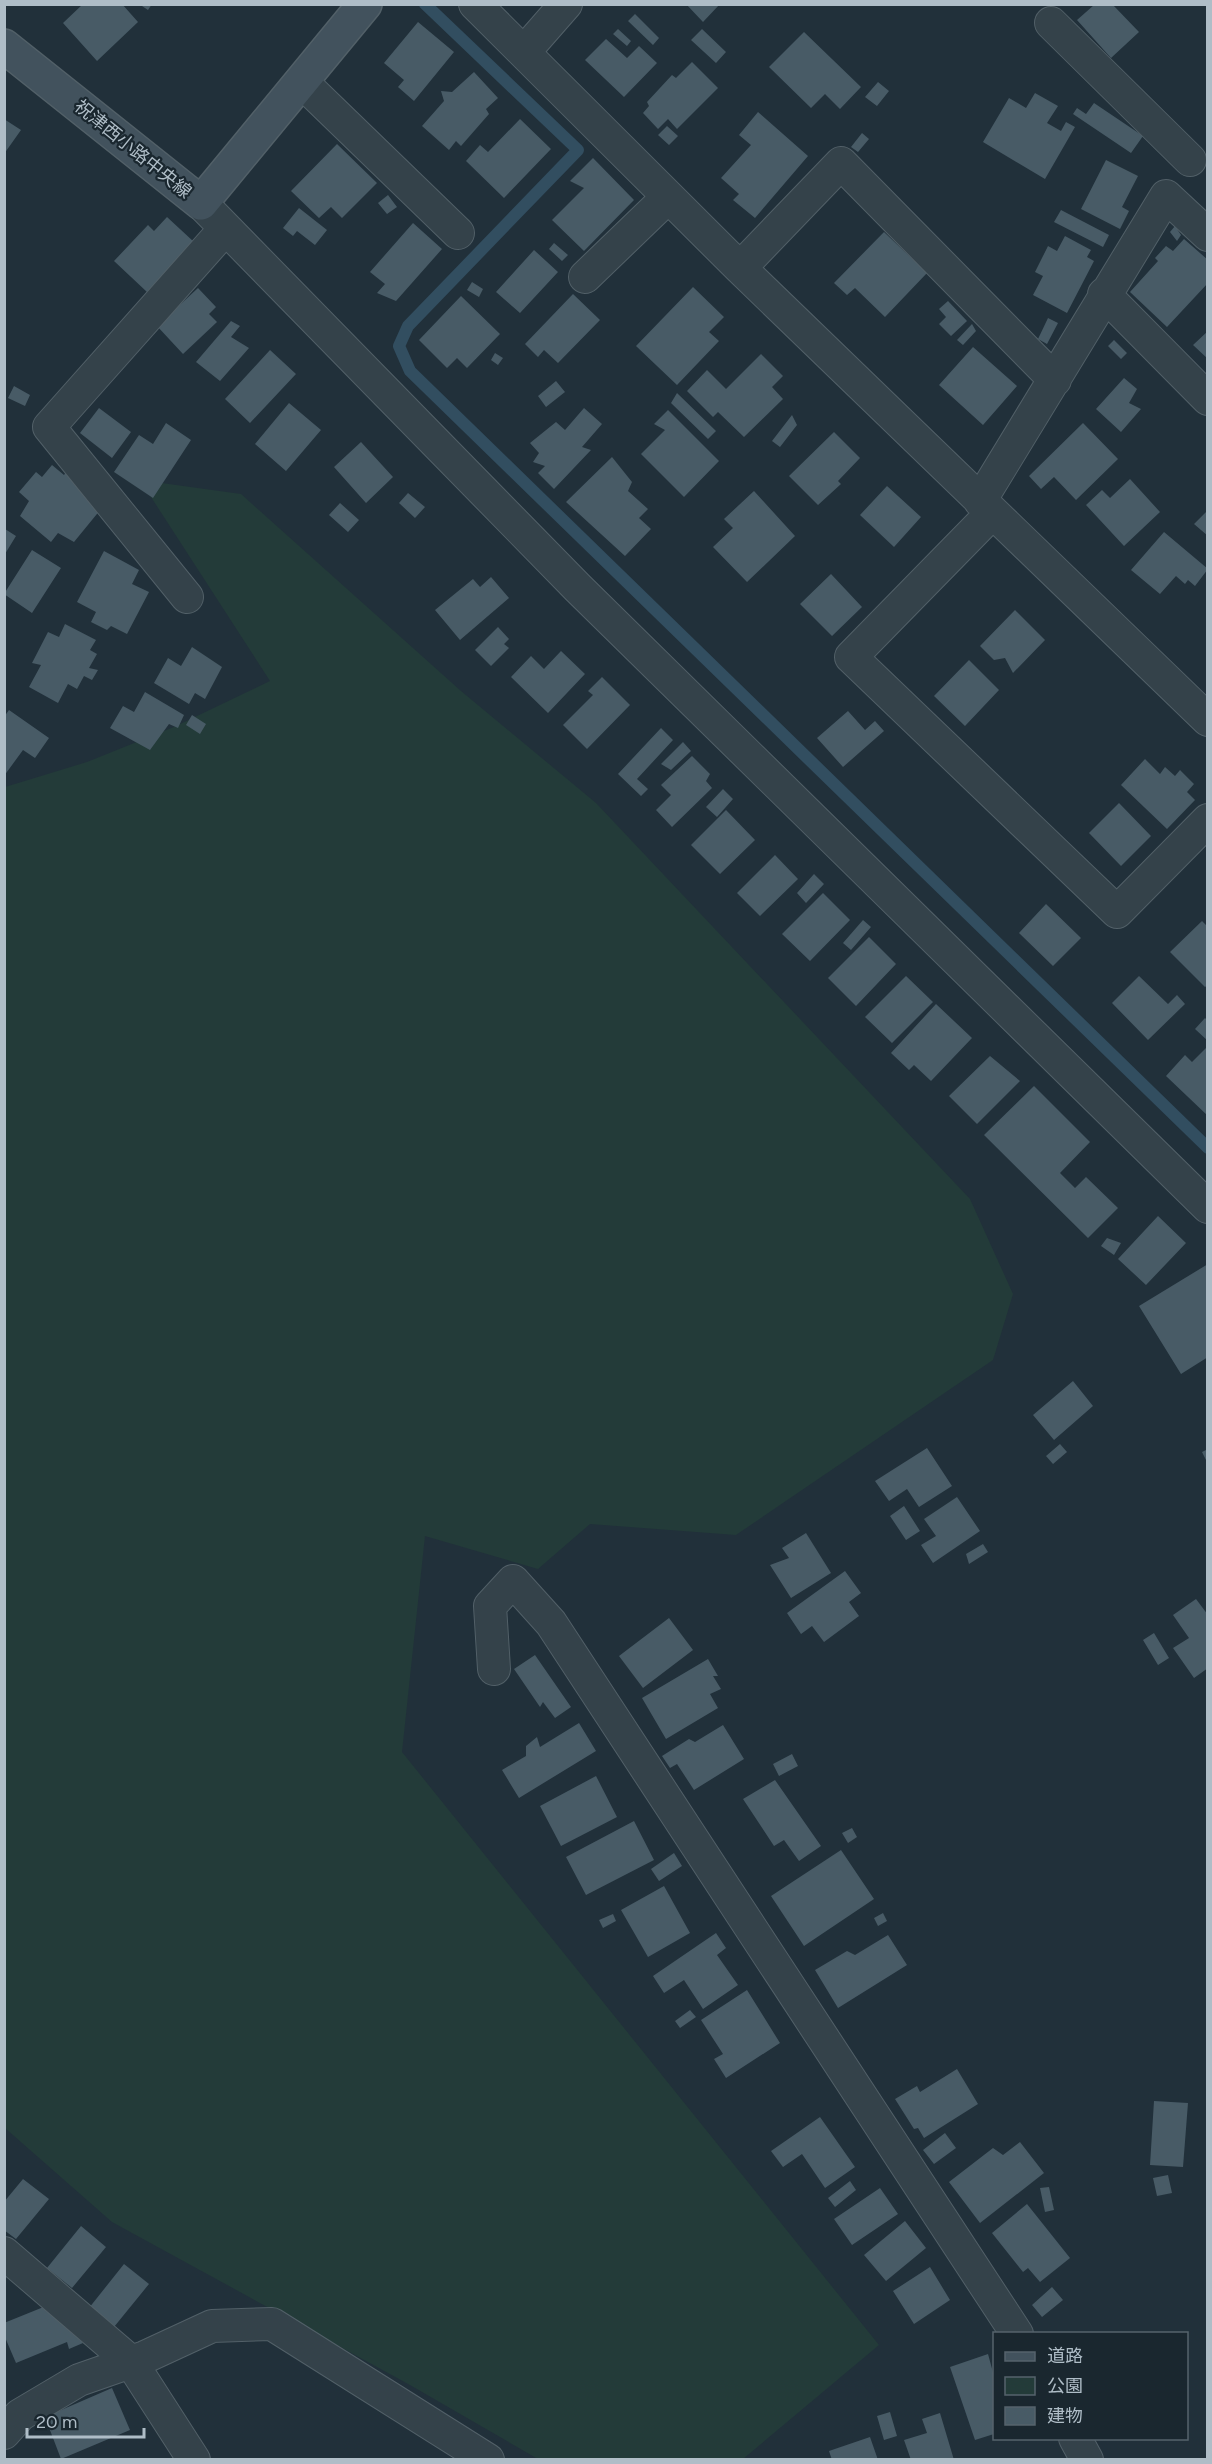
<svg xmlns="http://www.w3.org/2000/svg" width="1212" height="2464" font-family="Figtree,'Noto Sans JP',sans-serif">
	<rect width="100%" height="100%" fill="#21303a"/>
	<path fill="#233b39" d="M 140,480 L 241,494 L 461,691 L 596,803 L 970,1199 L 1013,1294 L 993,1360 L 736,1535 L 590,1524 L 538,1569 L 425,1536 L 402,1752 L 879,2345 L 743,2459 L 538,2459 L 410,2385 L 112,2222 L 5,2128 L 5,787 L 87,762 L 174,727 L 270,681 Z"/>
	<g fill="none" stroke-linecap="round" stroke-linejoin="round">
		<path stroke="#324e60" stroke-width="12" d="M 425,4 L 578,150 L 408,326 L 399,346 L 410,371 L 1208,1148"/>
	</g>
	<path fill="#485b66" d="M 83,4 L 122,4 L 138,22 L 97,61 L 63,23 Z
		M 139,4 L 152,4 L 148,10 Z
		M 686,4 L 720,4 L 703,22 Z
		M 1094,5 L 1113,5 L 1139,32 L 1111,58 L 1077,20 Z
		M 635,14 L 659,38 L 653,45 L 628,21 Z
		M 418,22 L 454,52 L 414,101 L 398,87 L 404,80 L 384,63 Z
		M 618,29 L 631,41 L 627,46 L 613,34 Z
		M 702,29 L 726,52 L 716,63 L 691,40 Z
		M 804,32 L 861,87 L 840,109 L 825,94 L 811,108 L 769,67 Z
		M 606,39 L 627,58 L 639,46 L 657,63 L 624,97 L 585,60 Z
		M 692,62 L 718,88 L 677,129 L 668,119 L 658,129 L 643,113 L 649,106 L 647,102 L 672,75 L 676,78 Z
		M 474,72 L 498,98 L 486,109 L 489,114 L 461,146 L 456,141 L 449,150 L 422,126 L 444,101 L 441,91 L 452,92 Z
		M 878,82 L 889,91 L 877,106 L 865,97 Z
		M 1035,93 L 1058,106 L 1047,123 L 1061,131 L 1066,122 L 1075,127 L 1045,179 L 983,142 L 1009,98 L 1026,108 Z
		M 1094,103 L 1143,136 L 1131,153 L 1073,114 L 1077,108 L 1086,114 Z
		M 758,112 L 808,156 L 755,218 L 733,200 L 739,194 L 721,178 L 751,145 L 739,135 Z
		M 4,119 L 21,130 L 4,154 Z
		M 520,119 L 551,149 L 504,198 L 466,161 L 480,145 L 488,152 Z
		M 667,126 L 678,136 L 669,145 L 658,135 Z
		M 862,133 L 869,139 L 858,152 L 851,147 Z
		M 337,144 L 377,183 L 342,218 L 331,207 L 319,218 L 291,191 Z
		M 593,158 L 634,200 L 584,251 L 552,220 L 584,188 L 570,181 Z
		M 1106,160 L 1138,176 L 1122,207 L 1129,211 L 1120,229 L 1081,209 Z
		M 388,195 L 397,207 L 387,214 L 378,203 Z
		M 299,208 L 327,230 L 315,245 L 297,231 L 293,236 L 283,228 Z
		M 1061,210 L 1109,235 L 1103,247 L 1054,222 Z
		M 167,217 L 194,242 L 147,292 L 114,261 L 148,225 L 154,231 Z
		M 413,223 L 442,249 L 396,301 L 377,293 L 385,284 L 370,272 Z
		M 1175,226 L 1181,235 L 1177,241 L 1170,232 Z
		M 884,232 L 927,273 L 885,317 L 855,288 L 847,295 L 834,283 Z
		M 1065,236 L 1091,250 L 1087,257 L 1094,261 L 1067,313 L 1033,295 L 1043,276 L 1035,272 L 1048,246 L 1057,251 Z
		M 1184,239 L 1208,260 L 1208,283 L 1167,327 L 1130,292 L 1158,261 L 1155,258 L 1166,246 L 1173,251 Z
		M 554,243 L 568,255 L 562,261 L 549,249 Z
		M 534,250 L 558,272 L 520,313 L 496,292 Z
		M 472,282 L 483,289 L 479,297 L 467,290 Z
		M 693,287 L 724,317 L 709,332 L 719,341 L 677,385 L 636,346 Z
		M 198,288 L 216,307 L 209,314 L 217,322 L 183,354 L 157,326 Z
		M 573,294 L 600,320 L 558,363 L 544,350 L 538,357 L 525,344 Z
		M 461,296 L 500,334 L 467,368 L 457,358 L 447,368 L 419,340 Z
		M 948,301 L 967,321 L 951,336 L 939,324 L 946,317 L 939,309 Z
		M 1048,318 L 1058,323 L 1047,344 L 1038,339 Z
		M 231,321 L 240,326 L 231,337 L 249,348 L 220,381 L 196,362 Z
		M 972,324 L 976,331 L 963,345 L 957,340 Z
		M 1208,331 L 1208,359 L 1193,345 Z
		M 1114,340 L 1127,353 L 1121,359 L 1108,346 Z
		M 973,347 L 1017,386 L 983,425 L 939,385 Z
		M 270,350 L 296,374 L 250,423 L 225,399 Z
		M 495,353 L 503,358 L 498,365 L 491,360 Z
		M 761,354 L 783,376 L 772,387 L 783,399 L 744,437 L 718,412 L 713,417 L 687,391 L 707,370 L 726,389 Z
		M 1124,378 L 1137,389 L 1129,403 L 1141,409 L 1121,432 L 1096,409 Z
		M 556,381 L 565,392 L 546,407 L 538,396 Z
		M 14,386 L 30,395 L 25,406 L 8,398 Z
		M 677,393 L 716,431 L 708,439 L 671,403 Z
		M 289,403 L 321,430 L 286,471 L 255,444 Z
		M 99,408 L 131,432 L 112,458 L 80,433 Z
		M 584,408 L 602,424 L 582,447 L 591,450 L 554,489 L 538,473 L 545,466 L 533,462 L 539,453 L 530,443 L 556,422 L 565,430 Z
		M 668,410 L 719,461 L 684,497 L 641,454 L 665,430 L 654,424 Z
		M 792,415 L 797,425 L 780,447 L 772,441 Z
		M 166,423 L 191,440 L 153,498 L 114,472 L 139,435 L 153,444 Z
		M 1083,423 L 1118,459 L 1076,500 L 1054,477 L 1041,489 L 1029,476 Z
		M 834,432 L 860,458 L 838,481 L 841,484 L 818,505 L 789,476 Z
		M 361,442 L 393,477 L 366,503 L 334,467 Z
		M 612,457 L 632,482 L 628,491 L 648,509 L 639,518 L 651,529 L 625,556 L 566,502 Z
		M 52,465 L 64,475 L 69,468 L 101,509 L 74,542 L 58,533 L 51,542 L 20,516 L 29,501 L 19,492 L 36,472 L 42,477 Z
		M 1130,479 L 1160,512 L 1124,546 L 1086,505 L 1102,490 L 1110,498 Z
		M 887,486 L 921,517 L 894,547 L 860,515 Z
		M 754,491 L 795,536 L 747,582 L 713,547 L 733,528 L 724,519 Z
		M 408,493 L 425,507 L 415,518 L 399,503 Z
		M 340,503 L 359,520 L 348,532 L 329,515 Z
		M 1208,510 L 1208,536 L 1194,524 Z
		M 5,529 L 16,536 L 5,554 Z
		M 1164,532 L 1208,569 L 1195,586 L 1188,580 L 1185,584 L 1176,576 L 1160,594 L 1131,570 Z
		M 32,550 L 61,568 L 32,613 L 4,594 Z
		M 104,551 L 139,570 L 132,584 L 149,592 L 127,634 L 111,626 L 107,630 L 91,622 L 96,612 L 77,602 Z
		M 831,574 L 862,607 L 832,636 L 800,604 Z
		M 491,577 L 509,598 L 460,640 L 435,610 L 473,579 L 480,587 Z
		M 1015,610 L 1045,640 L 1013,673 L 1005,658 L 994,660 L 980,646 Z
		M 65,624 L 96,640 L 90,650 L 97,654 L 89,668 L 98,670 L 92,680 L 84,676 L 77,689 L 68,684 L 58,703 L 29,687 L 41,665 L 32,663 L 48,632 L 59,637 Z
		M 498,627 L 509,639 L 504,644 L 509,648 L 491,666 L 475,650 Z
		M 192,647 L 222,667 L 205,699 L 195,693 L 189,704 L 154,683 L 168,658 L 181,666 Z
		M 561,651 L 585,674 L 548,713 L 511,677 L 531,656 L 544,669 Z
		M 969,660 L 999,690 L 965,726 L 934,696 Z
		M 602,677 L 630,705 L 587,749 L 563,725 L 593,695 L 588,691 Z
		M 145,692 L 184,715 L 178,728 L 169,724 L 150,750 L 110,728 L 123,706 L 134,712 Z
		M 9,710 L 49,738 L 35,758 L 23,750 L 4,776 L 4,717 Z
		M 848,711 L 865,730 L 875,721 L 884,731 L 843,767 L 817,738 Z
		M 192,715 L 206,724 L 200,734 L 186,725 Z
		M 661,728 L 673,740 L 637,779 L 648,789 L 641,796 L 618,774 Z
		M 683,742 L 691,751 L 671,770 L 661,764 Z
		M 692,756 L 710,774 L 706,781 L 712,788 L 672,827 L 656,810 L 671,795 L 661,785 Z
		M 1145,759 L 1160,774 L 1165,767 L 1175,776 L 1180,770 L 1194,784 L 1187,792 L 1195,800 L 1167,829 L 1121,785 Z
		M 723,789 L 733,799 L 717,817 L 706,807 Z
		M 1119,803 L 1151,836 L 1121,866 L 1089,833 Z
		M 726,810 L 755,840 L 720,874 L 691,845 Z
		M 775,855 L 798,879 L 760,916 L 737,893 Z
		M 814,874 L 824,884 L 806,903 L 797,893 Z
		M 823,893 L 850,920 L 810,961 L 782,934 Z
		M 1046,904 L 1081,938 L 1053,966 L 1019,933 Z
		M 863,920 L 871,927 L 851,950 L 843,943 Z
		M 1202,921 L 1208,927 L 1208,985 L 1205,987 L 1170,952 Z
		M 869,937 L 896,964 L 856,1006 L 828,978 Z
		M 906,976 L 933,1002 L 892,1043 L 865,1017 Z
		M 1139,976 L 1168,1004 L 1177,995 L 1185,1004 L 1148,1040 L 1112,1003 Z
		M 936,1004 L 972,1038 L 931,1081 L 914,1065 L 909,1070 L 891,1053 Z
		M 1205,1018 L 1208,1021 L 1208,1041 L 1195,1029 Z
		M 1208,1046 L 1208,1116 L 1166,1076 L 1185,1055 L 1192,1062 Z
		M 990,1056 L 1020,1081 L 977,1124 L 949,1096 Z
		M 1034,1086 L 1090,1142 L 1060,1173 L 1075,1188 L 1086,1177 L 1118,1208 L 1088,1238 L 984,1135 Z
		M 1158,1216 L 1186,1243 L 1146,1285 L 1118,1259 Z
		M 1107,1238 L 1121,1243 L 1114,1255 L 1101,1246 Z
		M 1208,1264 L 1208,1357 L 1181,1374 L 1139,1306 Z
		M 1073,1381 L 1093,1406 L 1054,1440 L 1033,1415 Z
		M 1060,1444 L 1067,1452 L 1053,1464 L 1046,1456 Z
		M 927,1448 L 952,1486 L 919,1507 L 907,1489 L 889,1501 L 875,1481 Z
		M 1208,1449 L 1208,1464 L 1202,1452 Z
		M 957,1497 L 980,1531 L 933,1563 L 921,1545 L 936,1536 L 924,1519 Z
		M 904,1506 L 920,1531 L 906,1540 L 890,1516 Z
		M 806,1533 L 831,1573 L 791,1598 L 770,1565 L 789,1558 L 782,1548 Z
		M 983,1544 L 988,1552 L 969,1564 L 966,1554 Z
		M 845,1571 L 861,1593 L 849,1602 L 859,1616 L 824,1642 L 812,1626 L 801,1634 L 787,1613 Z
		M 1196,1599 L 1208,1615 L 1208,1668 L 1194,1678 L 1173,1648 L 1189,1638 L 1173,1615 Z
		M 669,1618 L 693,1650 L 643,1688 L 619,1656 Z
		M 1154,1633 L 1169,1658 L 1158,1665 L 1143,1640 Z
		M 535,1655 L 571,1707 L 555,1718 L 543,1702 L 540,1707 L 514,1669 Z
		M 708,1659 L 718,1676 L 713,1676 L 721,1689 L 710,1694 L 718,1708 L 666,1739 L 642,1698 Z
		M 579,1723 L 596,1751 L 519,1798 L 502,1770 L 526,1756 L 526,1746 L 537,1737 L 540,1747 Z
		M 723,1725 L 744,1759 L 694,1790 L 677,1764 L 670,1768 L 662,1756 L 689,1739 L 695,1742 Z
		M 792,1754 L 798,1766 L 779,1776 L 773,1764 Z
		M 596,1776 L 617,1817 L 561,1846 L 540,1806 Z
		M 775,1780 L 821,1846 L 799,1861 L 784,1840 L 774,1846 L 743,1799 Z
		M 634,1821 L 654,1860 L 586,1895 L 566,1857 Z
		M 852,1828 L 857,1837 L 848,1843 L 842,1833 Z
		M 841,1850 L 874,1899 L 804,1946 L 771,1896 Z
		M 674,1853 L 682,1866 L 659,1881 L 651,1869 Z
		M 664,1886 L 690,1933 L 648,1957 L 621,1910 Z
		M 883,1913 L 887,1921 L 878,1926 L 874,1918 Z
		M 613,1914 L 616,1921 L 603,1928 L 599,1920 Z
		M 716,1933 L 726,1948 L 717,1955 L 738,1985 L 703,2009 L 684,1980 L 664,1993 L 653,1976 Z
		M 888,1935 L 907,1965 L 838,2008 L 815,1970 L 847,1951 L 855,1955 Z
		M 747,1990 L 780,2043 L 726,2078 L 714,2059 L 723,2054 L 701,2020 Z
		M 690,2010 L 696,2017 L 680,2028 L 675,2021 Z
		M 957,2069 L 978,2104 L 924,2138 L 918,2128 L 914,2129 L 895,2099 L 917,2086 L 920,2092 Z
		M 1154,2101 L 1188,2103 L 1183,2167 L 1150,2165 Z
		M 820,2117 L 855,2167 L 825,2188 L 802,2154 L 783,2167 L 771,2151 Z
		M 945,2133 L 956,2148 L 934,2164 L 923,2150 Z
		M 1020,2142 L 1044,2173 L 980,2223 L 949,2182 L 993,2148 L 1003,2155 Z
		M 1168,2175 L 1172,2193 L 1157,2196 L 1153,2178 Z
		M 23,2179 L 49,2199 L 16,2239 L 4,2230 L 4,2202 Z
		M 850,2181 L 856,2190 L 835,2207 L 828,2198 Z
		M 1049,2187 L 1054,2210 L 1045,2212 L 1040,2188 Z
		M 880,2188 L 898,2214 L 852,2245 L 834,2219 Z
		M 1027,2204 L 1070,2258 L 1040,2282 L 1028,2268 L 1023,2272 L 992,2233 Z
		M 905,2221 L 926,2248 L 886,2281 L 864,2255 Z
		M 81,2226 L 106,2247 L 72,2288 L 47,2268 Z
		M 124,2264 L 149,2284 L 114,2327 L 89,2308 Z
		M 930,2267 L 950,2300 L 914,2324 L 893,2291 Z
		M 1052,2287 L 1063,2300 L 1042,2317 L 1032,2305 Z
		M 46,2306 L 83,2343 L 69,2349 L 67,2342 L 16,2363 L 4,2335 L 4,2323 Z
		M 988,2354 L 994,2376 L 994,2434 L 975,2440 L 950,2367 Z
		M 112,2388 L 130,2430 L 61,2459 L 45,2417 Z
		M 890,2412 L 897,2436 L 884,2440 L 877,2416 Z
		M 940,2413 L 954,2460 L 911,2460 L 904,2440 L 927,2433 L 922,2419 Z
		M 870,2437 L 878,2460 L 832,2460 L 829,2451 Z"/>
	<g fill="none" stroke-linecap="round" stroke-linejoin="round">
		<defs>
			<path id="street" d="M 475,4 L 740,268 L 1208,720
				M 1051,23 L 1190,160
				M 524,52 L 566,4
				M 302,82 L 458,233
				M 201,203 L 578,588 L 1208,1207
				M 740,268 L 841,163 L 1055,380
				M 585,277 L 668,197
				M 1104,294 L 1208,399
				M 980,501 L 1166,196 L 1208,235
				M 992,513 L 851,657 L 1117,912 L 1208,820
				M 187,597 L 49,427 L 225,229
				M 494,1669 L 490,1606 L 513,1581 L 551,1623 L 1017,2334
				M 4,2253 L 131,2362 L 194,2460
				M 4,2433 L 20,2415 L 79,2380 L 145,2357 L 212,2326 L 272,2324 L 488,2460
				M 1075,2438 L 1087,2460"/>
			<path id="secondary" d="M 4,46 L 201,203 L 365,4"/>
		</defs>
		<use href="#street" stroke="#526068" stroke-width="34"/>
		<use href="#secondary" stroke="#526068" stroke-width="36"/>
		<use href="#street" stroke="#34424a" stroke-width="32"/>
		<use href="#secondary" stroke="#42525d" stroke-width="33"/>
	</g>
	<g text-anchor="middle" stroke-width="4.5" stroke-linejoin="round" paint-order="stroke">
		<g font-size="18" fill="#afbdc7" stroke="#1a272f">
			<text transform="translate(133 149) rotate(39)" y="6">祝津西小路中央線</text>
		</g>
	</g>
	<rect width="1212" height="2464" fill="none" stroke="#afbdc7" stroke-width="12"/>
	<rect x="993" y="2332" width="195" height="108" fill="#1a272f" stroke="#56636c" stroke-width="1.5"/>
	<rect x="1005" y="2352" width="30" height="9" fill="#42525d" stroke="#56636c" stroke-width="1.5"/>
	<text x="1047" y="2362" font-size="18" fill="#afbdc7">道路</text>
	<rect x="1005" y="2377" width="30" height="18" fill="#233b39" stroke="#56636c" stroke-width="1.5"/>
	<text x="1047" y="2392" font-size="18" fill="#afbdc7">公園</text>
	<rect x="1005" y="2407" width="30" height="18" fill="#485b66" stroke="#56636c" stroke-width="1.5"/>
	<text x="1047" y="2422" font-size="18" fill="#afbdc7">建物</text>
	<path d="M27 2428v9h117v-9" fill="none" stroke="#afbdc7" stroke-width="3"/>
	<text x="36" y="2428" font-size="18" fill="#afbdc7" stroke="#1a272f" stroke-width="4.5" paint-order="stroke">20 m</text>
</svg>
